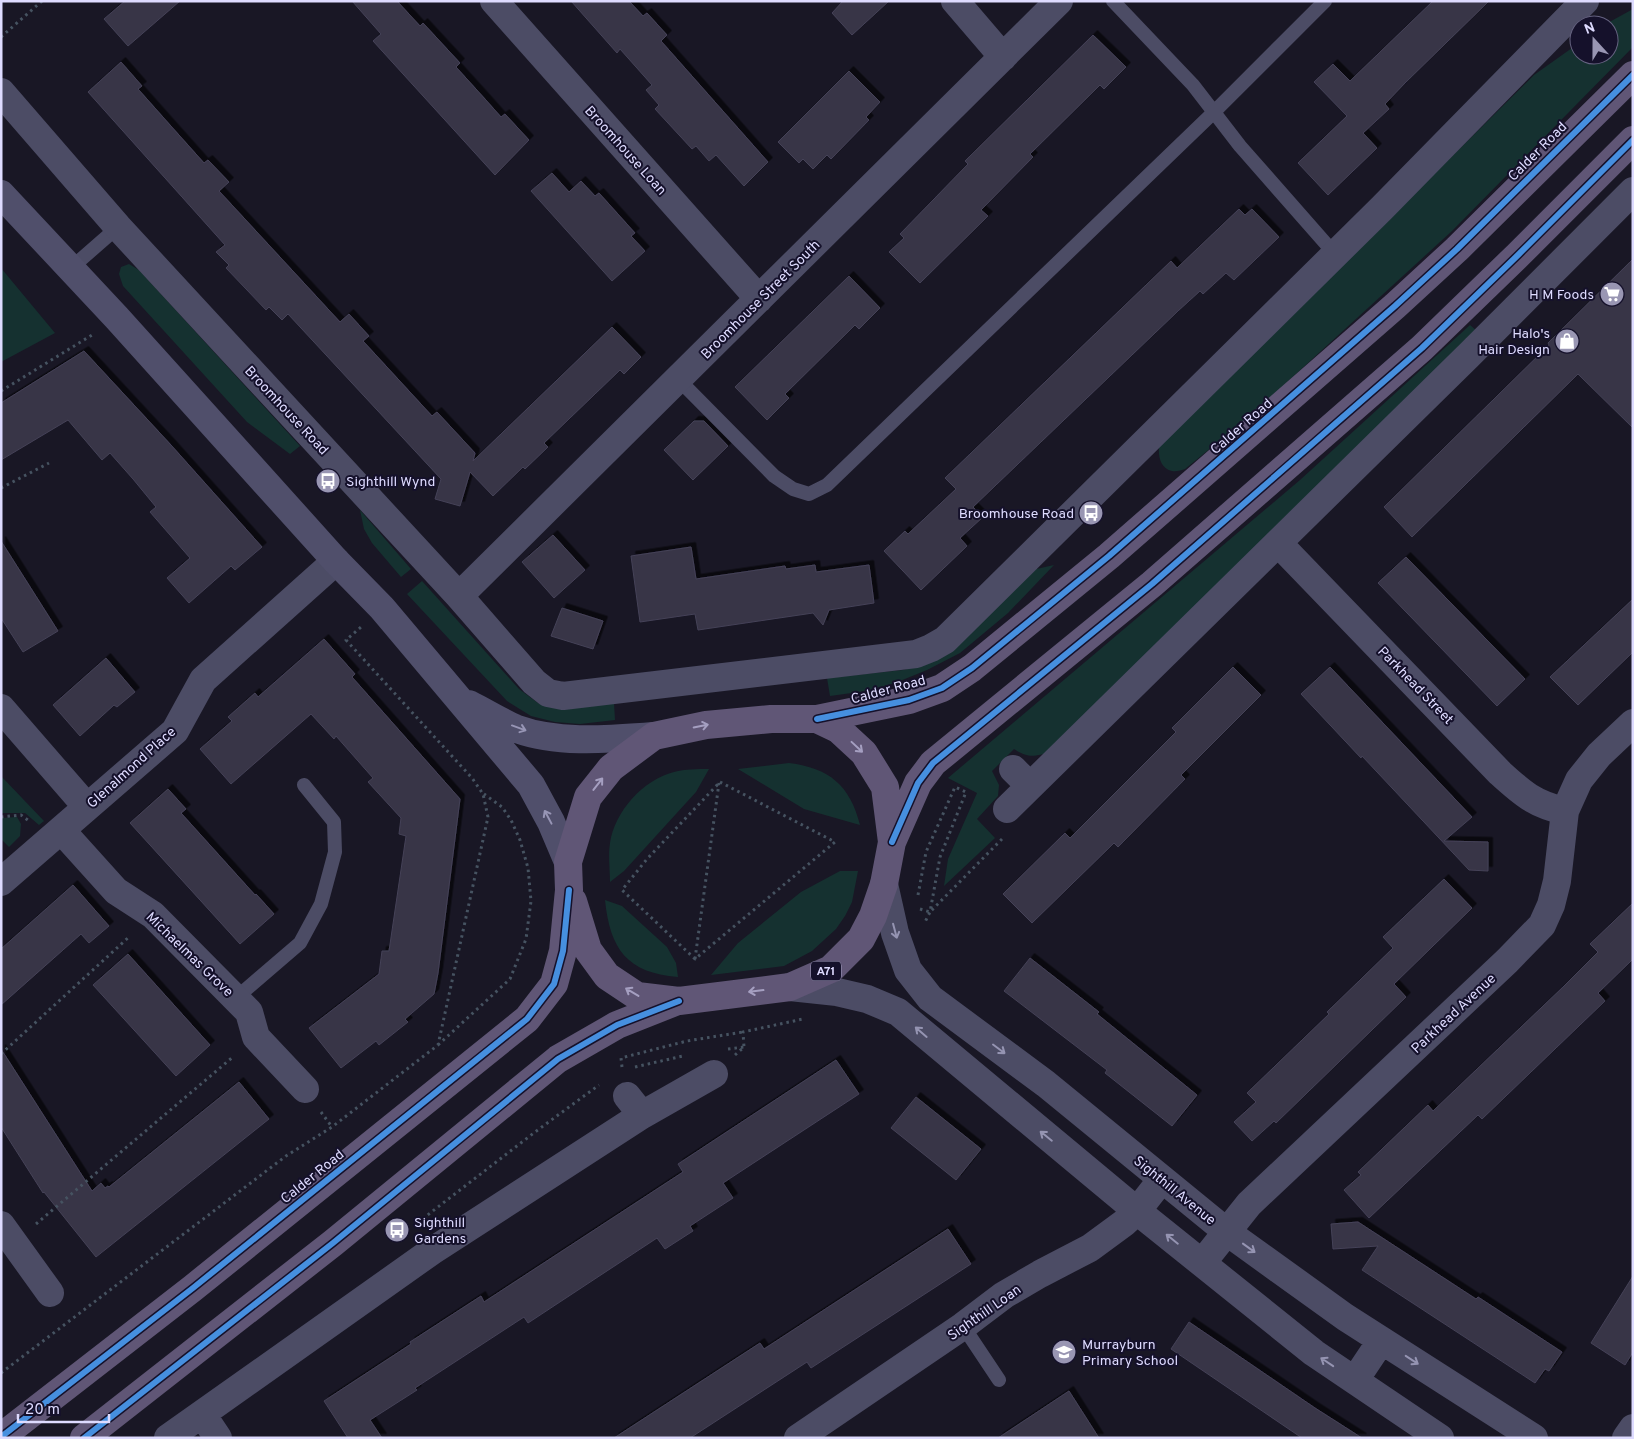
<svg xmlns="http://www.w3.org/2000/svg" width="1634" height="1439" font-family="Overpass,sans-serif">
	<defs>
		<filter id="shadow"><feDropShadow dx="4.5" dy="-4.5" stdDeviation="0" flood-color="#0009"/></filter>
	</defs>
	<rect width="100%" height="100%" fill="#191725"/>
	<path fill="#153130" d="M 1633,9 L 1633,47 L 1452,231 L 1249,417 L 1185,469 C 1182,470 1176,472 1172,471 C 1161,469 1158,457 1159,447 L 1534,75 L 1579,43 L 1579,55 L 1609,55 L 1609,25 L 1604,25 Z
		M 129,264 L 139,270 L 300,446 L 290,454 L 247,422 L 123,286 L 119,274 L 121,267 Z
		M 1,268 L 55,333 L 1,362 Z
		M 1470,325 L 1477,331 L 1051,752 C 1035,756 1029,759 1014,749 L 992,771 L 999,785 L 998,796 L 977,819 L 995,838 L 944,886 L 948,859 L 977,793 L 948,778 L 1300,480 Z
		M 360,510 L 411,569 L 401,577 L 372,543 L 364,529 Z
		M 1054,565 L 1008,613 L 960,653 L 927,670 L 895,683 L 866,691 L 830,696 L 827,678 L 903,670 L 927,664 L 1032,570 Z
		M 422,581 L 519,689 L 538,703 L 558,708 L 614,703 L 615,720 L 580,724 L 555,722 L 531,716 L 507,701 L 407,594 Z
		M 789,763 C 829,768 850,785 860,825 L 804,809 L 738,769 Z
		M 709,769 L 696,792 L 624,871 L 610,882 C 610,869 608,855 610,843 C 615,811 643,780 674,772 C 685,769 698,769 709,769 Z
		M 1,776 L 44,821 L 39,825 L 25,813 L 1,813 Z
		M 17,817 L 21,824 L 20,836 L 9,847 L 1,839 L 1,818 Z
		M 840,871 L 858,871 L 852,902 L 845,916 L 836,929 L 812,951 L 784,966 L 711,975 L 738,943 L 801,892 Z
		M 605,900 L 622,906 L 667,947 L 676,963 L 678,977 C 627,973 610,949 605,900 Z"/>
	<path fill="#383546" stroke="#454258" filter="url(#shadow)" d="M 125,1 L 180,1 L 128,46 L 104,19 Z
		M 352,1 L 397,1 L 420,26 L 423,23 L 460,63 L 456,67 L 485,99 L 501,117 L 505,114 L 529,140 L 495,175 L 373,41 L 381,34 Z
		M 571,1 L 629,1 L 643,16 L 647,13 L 667,35 L 661,41 L 768,162 L 744,186 L 716,155 L 709,161 L 696,146 L 692,149 L 655,109 L 659,105 L 646,90 L 652,85 L 620,49 L 617,53 Z
		M 843,1 L 889,1 L 852,35 L 832,13 Z
		M 1433,1 L 1489,1 L 1405,83 L 1385,104 L 1389,109 L 1363,133 L 1377,148 L 1328,195 L 1298,163 L 1347,116 L 1314,82 L 1333,64 L 1350,81 Z
		M 1093,35 L 1126,67 L 1104,89 L 1100,85 L 1030,154 L 1033,157 L 981,210 L 988,216 L 920,283 L 889,252 L 904,238 L 900,234 L 968,164 L 965,161 Z
		M 121,62 L 142,86 L 138,89 L 170,125 L 204,163 L 208,160 L 229,182 L 219,191 L 340,322 L 349,314 L 369,336 L 363,341 L 432,416 L 437,412 L 475,453 L 473,461 L 612,327 L 641,357 L 624,374 L 620,370 L 544,443 L 548,447 L 525,469 L 523,467 L 493,496 L 470,472 L 460,506 L 435,499 L 441,479 L 288,314 L 282,320 L 269,307 L 266,310 L 226,268 L 229,265 L 216,252 L 225,245 L 88,92 Z
		M 849,71 L 880,102 L 866,117 L 869,120 L 831,159 L 827,155 L 813,169 L 803,159 L 799,163 L 778,142 Z
		M 552,173 L 569,192 L 581,181 L 595,196 L 599,193 L 635,233 L 631,236 L 645,251 L 612,281 L 531,191 Z
		M 1239,209 L 1245,215 L 1252,209 L 1279,237 L 1234,280 L 1226,273 L 1203,294 L 1200,291 L 1178,311 L 973,507 L 983,517 L 960,538 L 967,546 L 921,590 L 884,551 L 905,531 L 908,534 L 956,489 L 945,478 L 1171,261 L 1177,268 Z
		M 1633,259 L 1633,428 L 1578,374 L 1412,537 L 1384,507 L 1549,345 L 1548,343 Z
		M 849,276 L 880,308 L 859,329 L 855,325 L 785,394 L 789,398 L 767,420 L 735,387 Z
		M 84,351 L 171,445 L 262,547 L 235,570 L 231,566 L 189,603 L 167,578 L 190,558 L 150,512 L 156,507 L 133,479 L 110,453 L 102,460 L 68,420 L 1,460 L 1,403 Z
		M 694,421 L 704,421 L 728,446 L 693,480 L 664,450 Z
		M 553,535 L 585,570 L 554,598 L 522,562 Z
		M 1,541 L 58,631 L 23,652 L 1,618 Z
		M 691,547 L 696,579 L 785,566 L 786,569 L 815,565 L 816,572 L 869,565 L 874,603 L 829,610 L 823,625 L 813,613 L 698,630 L 695,614 L 640,622 L 631,556 Z
		M 1406,557 L 1525,679 L 1497,706 L 1378,583 Z
		M 1633,599 L 1633,652 L 1578,705 L 1550,677 Z
		M 562,608 L 603,621 L 593,649 L 551,636 Z
		M 324,639 L 355,674 L 352,677 L 460,799 L 438,973 L 434,994 L 405,1019 L 408,1022 L 379,1045 L 376,1041 L 341,1068 L 309,1028 L 379,974 L 382,951 L 389,951 L 406,836 L 399,834 L 401,818 L 368,782 L 373,778 L 336,736 L 334,739 L 311,714 L 231,784 L 200,749 L 232,721 L 228,717 L 255,693 L 258,697 Z
		M 106,658 L 135,692 L 117,707 L 114,705 L 80,736 L 53,705 Z
		M 1233,667 L 1261,695 L 1181,775 L 1185,779 L 1118,847 L 1114,843 L 1032,923 L 1003,894 L 1065,833 L 1070,838 L 1176,732 L 1172,728 Z
		M 1330,667 L 1472,817 L 1444,841 L 1488,842 L 1488,871 L 1469,870 L 1362,756 L 1361,758 L 1301,694 Z
		M 168,789 L 186,809 L 181,813 L 255,895 L 256,894 L 274,914 L 240,944 L 130,823 Z
		M 1444,879 L 1472,908 L 1394,984 L 1406,997 L 1276,1123 L 1274,1121 L 1252,1141 L 1234,1122 L 1256,1102 L 1247,1093 L 1329,1014 L 1327,1012 L 1393,948 L 1383,937 Z
		M 73,885 L 109,926 L 89,943 L 81,934 L 1,1005 L 1,949 Z
		M 1633,903 L 1633,959 L 1598,993 L 1605,1001 L 1482,1119 L 1478,1115 L 1369,1218 L 1344,1190 L 1361,1175 L 1358,1172 L 1428,1105 L 1433,1111 L 1563,987 L 1598,952 L 1590,944 Z
		M 128,954 L 210,1045 L 176,1076 L 93,985 Z
		M 1030,958 L 1099,1012 L 1097,1014 L 1197,1095 L 1172,1126 L 1105,1073 L 1107,1070 L 1004,991 Z
		M 1,1049 L 92,1191 L 101,1183 L 105,1188 L 108,1186 L 109,1187 L 239,1082 L 269,1119 L 96,1257 L 44,1192 L 43,1193 L 1,1127 Z
		M 836,1060 L 859,1094 L 723,1183 L 733,1198 L 690,1226 L 693,1231 L 665,1249 L 657,1238 L 528,1323 L 524,1317 L 415,1388 L 417,1390 L 370,1420 L 382,1438 L 348,1438 L 324,1401 L 411,1344 L 410,1342 L 481,1296 L 484,1302 L 683,1172 L 678,1164 Z
		M 916,1097 L 981,1149 L 956,1180 L 891,1128 Z
		M 1358,1222 L 1476,1299 L 1478,1297 L 1562,1352 L 1549,1371 L 1545,1369 L 1535,1383 L 1362,1270 L 1378,1246 L 1333,1249 L 1331,1224 Z
		M 948,1229 L 971,1264 L 811,1368 L 807,1362 L 690,1438 L 614,1438 L 760,1343 L 764,1349 Z
		M 1633,1276 L 1633,1352 L 1625,1365 L 1591,1343 Z
		M 1189,1322 L 1315,1408 L 1362,1438 L 1302,1438 L 1171,1349 Z
		M 1069,1391 L 1099,1438 L 998,1438 Z"/>
	<g fill="none" stroke-linecap="round" stroke-linejoin="round">
		<path stroke="#465361" stroke-width="3" stroke-dasharray="2.5 4" stroke-linecap="butt" d="M 1,37 L 42,1
			M 1,391 L 92,335
			M 1,488 L 49,463
			M 720,782 L 835,842 L 695,959 L 622,890 L 647,859 Z
			M 1,817 L 21,815 L 29,821
			M 918,895 L 926,852 L 955,787 L 966,792 L 940,857 L 930,912 L 924,924
			M 920,909 L 930,912 L 1002,839
			M 695,959 L 719,783
			M 438,1045 L 510,979 L 526,939 L 531,901 L 528,868 L 520,840 L 511,820 L 502,807 L 484,794
			M 728,1049 L 744,1047
			M 1,1054 L 130,936
			M 735,1055 L 744,1047 L 743,1032 L 803,1019
			M 622,1067 L 621,1058 L 687,1041 L 743,1032
			M 635,1067 L 683,1056
			M 321,1112 L 332,1127
			M 425,1220 L 425,1217 L 535,1132 L 599,1085
			M 36,1224 L 234,1056
			M 1,1373 L 286,1156 L 332,1127 L 438,1045 L 488,817 L 483,794 L 472,778 L 346,640 L 361,627"/>
		<path stroke="#4c4c65" stroke-width="14" d="M 1113,1 L 1193,85 L 1240,146 L 1335,254
			M 70,269 L 118,227
			M 678,379 L 774,476 L 793,489 L 809,494 L 827,485 L 1214,112 L 1325,1
			M 236,998 L 300,943 L 321,904 L 335,852 L 334,822 L 304,785
			M 963,1326 L 999,1380"/>
		<path stroke="#4c4c65" stroke-width="28" d="M 494,1 L 759,299
			M 955,1 L 1003,57
			M 1,92 L 118,227 L 459,596 L 534,682 L 548,693 L 563,696 L 916,654 L 931,648 L 945,640 L 1382,208 L 1585,1
			M 1278,543 L 1500,773 C 1522,793 1534,804 1565,811
			M 459,596 L 1059,1
			M 1,708 L 87,807
			M 1013,769 L 1030,786
			M 1007,809 L 1468,356 L 1633,191
			M 61,830 L 116,891 L 153,915 L 249,1012 L 256,1037 L 305,1089
			M 1,882 L 175,731 L 203,680 L 336,561
			M 884,884 L 895,933 L 908,970 L 930,998 L 1046,1084 L 1227,1232 L 1345,1317 L 1534,1438
			M 790,987 L 837,992 L 867,999 L 898,1012 L 1137,1211 L 1314,1353 L 1440,1438
			M 627,1096 L 642,1115
			M 1,1225 L 50,1293
			M 1202,1263 L 1249,1204 L 1507,961 L 1542,925 L 1551,905 L 1557,881 L 1565,811 L 1579,780 L 1599,755 L 1633,723
			M 1355,1380 L 1381,1341
			M 202,1414 L 218,1438
			M 168,1438 L 432,1251 L 642,1115 L 714,1074
			M 798,1438 L 963,1326 L 1004,1295 L 1040,1274 L 1090,1248 L 1124,1223 L 1137,1211 L 1162,1179
			M 1626,1438 L 1633,1428"/>
		<path stroke="#504f6b" stroke-width="28" d="M 1,194 L 117,318 L 336,561 L 382,608 L 531,785 L 551,822 L 568,862
			M 469,704 C 485,712 501,722 517,729 C 558,744 610,739 654,736"/>
		<path stroke="#605676" stroke-width="28" d="M 817,719 L 838,729 L 864,753 L 885,787 L 892,842
			M 573,901 L 588,950 L 607,976 L 637,996 L 679,1001 L 790,987 L 831,969 L 861,939 L 873,916 L 884,884 L 892,842 L 918,783 L 933,763 L 1152,584 L 1422,348 L 1518,255 L 1633,140
			M 1,1437 L 193,1288 L 527,1019 L 554,984 L 563,951 L 569,890 L 568,862 L 588,797 L 611,768 L 654,736 L 706,725 L 771,719 L 817,719 L 909,700 L 942,688 L 972,668 L 1109,556 L 1395,306 L 1457,249 L 1633,75
			M 84,1438 L 333,1243 L 558,1059 L 617,1025 L 675,1002"/>
		<defs>
			<path id="cycleway" d="M 817,719 L 909,700 L 942,688 L 972,668 L 1109,556 L 1395,306 L 1457,249 L 1633,75
				M 892,842 L 918,783 L 933,763 L 1152,584 L 1422,348 L 1518,255 L 1633,140
				M 1,1437 L 193,1288 L 527,1019 L 554,984 L 563,951 L 569,890
				M 84,1438 L 333,1243 L 558,1059 L 617,1025 L 679,1001"/>
		</defs>
		<use href="#cycleway" stroke="#15112b" stroke-width="9"/>
		<use href="#cycleway" stroke="#468fdf" stroke-width="6"/>
	</g>
	<defs><path id="oneway-shaft" d="M-6 0H5M1.5-3L5.5 0L1.5 3" fill="none" stroke-width="1.6" stroke-linecap="round" stroke-linejoin="round" transform="scale(1.25)"/></defs>
	<g stroke="#a59fc1">
		<use href="#oneway-shaft" transform="translate(701 726) rotate(-11)"/>
		<use href="#oneway-shaft" transform="translate(857 747) rotate(43)"/>
		<use href="#oneway-shaft" transform="translate(598 784) rotate(-52)"/>
		<use href="#oneway-shaft" transform="translate(756 991) rotate(173)"/>
		<use href="#oneway-shaft" transform="translate(632 992) rotate(-149)"/>
	</g>
	<g stroke="#9795b5">
		<use href="#oneway-shaft" transform="translate(519 728) rotate(20)"/>
		<use href="#oneway-shaft" transform="translate(548 817) rotate(-118)"/>
	</g>
	<g stroke="#9594b2">
		<use href="#oneway-shaft" transform="translate(895 931) rotate(75)"/>
		<use href="#oneway-shaft" transform="translate(921 1032) rotate(-139)"/>
		<use href="#oneway-shaft" transform="translate(999 1049) rotate(37)"/>
		<use href="#oneway-shaft" transform="translate(1046 1136) rotate(-141)"/>
		<use href="#oneway-shaft" transform="translate(1172 1239) rotate(-141)"/>
		<use href="#oneway-shaft" transform="translate(1249 1248) rotate(36)"/>
		<use href="#oneway-shaft" transform="translate(1412 1360) rotate(33)"/>
		<use href="#oneway-shaft" transform="translate(1327 1362) rotate(-146)"/>
	</g>
	<defs>
		<symbol id="supermarket-disc" viewBox="-11 -11 22 22"><circle r="9.5" fill="#9996b3" stroke="#15112b"/><path d="M-6-5.5h2.5l.6 2H6L4.5 2H-2.5L-4.4-4H-6ZM-1.5 3.2a1.3 1.3 0 1 0 .1 0ZM3 3.2a1.3 1.3 0 1 0 .1 0Z" fill="#fff"/></symbol>
		<symbol id="shop-disc" viewBox="-11 -11 22 22"><circle r="9.5" fill="#9996b3" stroke="#15112b"/><path d="M-5-2.5h2.3a2.7 3.5 0 0 1 5.4 0H5L5.5 6h-11ZM-1.5-2.5h3a1.5 2.3 0 0 0-3 0Z" fill="#fff"/></symbol>
		<symbol id="bus-disc" viewBox="-11 -11 22 22"><circle r="9.5" fill="#9996b3" stroke="#15112b"/><path d="M-5-6H5V4H4V6H2V4H-2V6H-4V4H-5ZM-3.5-4V0h7V-4ZM-3.5 1.2v1.5H-2V1.2ZM2 1.2v1.5H3.5V1.2Z" fill="#fff"/></symbol>
		<symbol id="school-disc" viewBox="-11 -11 22 22"><circle r="9.5" fill="#9996b3" stroke="#15112b"/><path d="M0-5L7-2L0 1L-7-2ZM-4 1L0 2.5L4 1V4Q0 6-4 4Z" fill="#fff"/></symbol>
	</defs>
	<g fill-rule="evenodd">
		<use href="#supermarket-disc" x="1598" y="280" width="28" height="28"/>
		<use href="#shop-disc" x="1553" y="327" width="28" height="28"/>
		<use href="#bus-disc" x="314" y="467" width="28" height="28"/>
		<use href="#bus-disc" x="1077" y="499" width="28" height="28"/>
		<use href="#bus-disc" x="383" y="1216" width="28" height="28"/>
		<use href="#school-disc" x="1050" y="1338" width="28" height="28"/>
	</g>
	<g text-anchor="middle" stroke-width="4" stroke-linejoin="round" paint-order="stroke">
		<rect fill="#15112b" stroke="#a29ebf" stroke-width="1" x="811" y="961.5" width="30" height="19" rx="4"/>
		<g font-size="12" font-weight="bold" fill="#dedbff">
			<text x="826" y="975">A71</text>
		</g>
		<g font-size="14" fill="#dedbff" stroke="#15112b">
			<text transform="translate(626 150) rotate(48)" y="5">Broomhouse Loan</text>
			<text transform="translate(1537 151) rotate(-45)" y="5">Calder Road</text>
			<text transform="translate(760 299) rotate(-45)" y="5">Broomhouse Street South</text>
			<text transform="translate(287 410) rotate(47)" y="5">Broomhouse Road</text>
			<text transform="translate(1241 426) rotate(-41)" y="5">Calder Road</text>
			<text transform="translate(1416 685) rotate(46)" y="5">Parkhead Street</text>
			<text transform="translate(888 689) rotate(-15)" y="5">Calder Road</text>
			<text transform="translate(131 767) rotate(-42)" y="5">Glenalmond Place</text>
			<text transform="translate(190 954) rotate(44)" y="5">Michaelmas Grove</text>
			<text transform="translate(1453 1013) rotate(-43)" y="5">Parkhead Avenue</text>
			<text transform="translate(312 1176) rotate(-39)" y="5">Calder Road</text>
			<text transform="translate(1175 1190) rotate(39)" y="5">Sighthill Avenue</text>
			<text transform="translate(984 1312) rotate(-35)" y="5">Sighthill Loan</text>
		</g>
		<g font-size="14" fill="#dedbff" stroke="#15112b" text-anchor="end">
			<text x="1594" y="299">H M Foods</text>
			<text x="1550" y="338">Halo's<tspan x="1550" dy="16">Hair Design</tspan></text>
			<text x="346" y="486" text-anchor="start">Sighthill Wynd</text>
			<text x="1074" y="518">Broomhouse Road</text>
			<text x="414" y="1227" text-anchor="start">Sighthill<tspan x="414" dy="16">Gardens</tspan></text>
			<text x="1082" y="1349" text-anchor="start">Murrayburn<tspan x="1082" dy="16">Primary School</tspan></text>
		</g>
	</g>
	<rect width="1634" height="1439" fill="none" stroke="#dedbff" stroke-width="5"/>
	<g transform="translate(1594 40) rotate(339)"><circle r="24" fill="#15112b" stroke="#656280"/>
	<path d="M0-4L9 19L0 12L-9 19Z" fill="#9996b3"/>
	<text y="-8" font-size="14" font-weight="bold" text-anchor="middle" fill="#dedbff">N</text>
	</g>
	<path d="M18 1414v8h91v-8" fill="none" stroke="#dedbff" stroke-width="2.5"/>
	<text x="25" y="1414" font-size="15" fill="#dedbff" stroke="#15112b" stroke-width="4" paint-order="stroke">20 m</text>
</svg>
